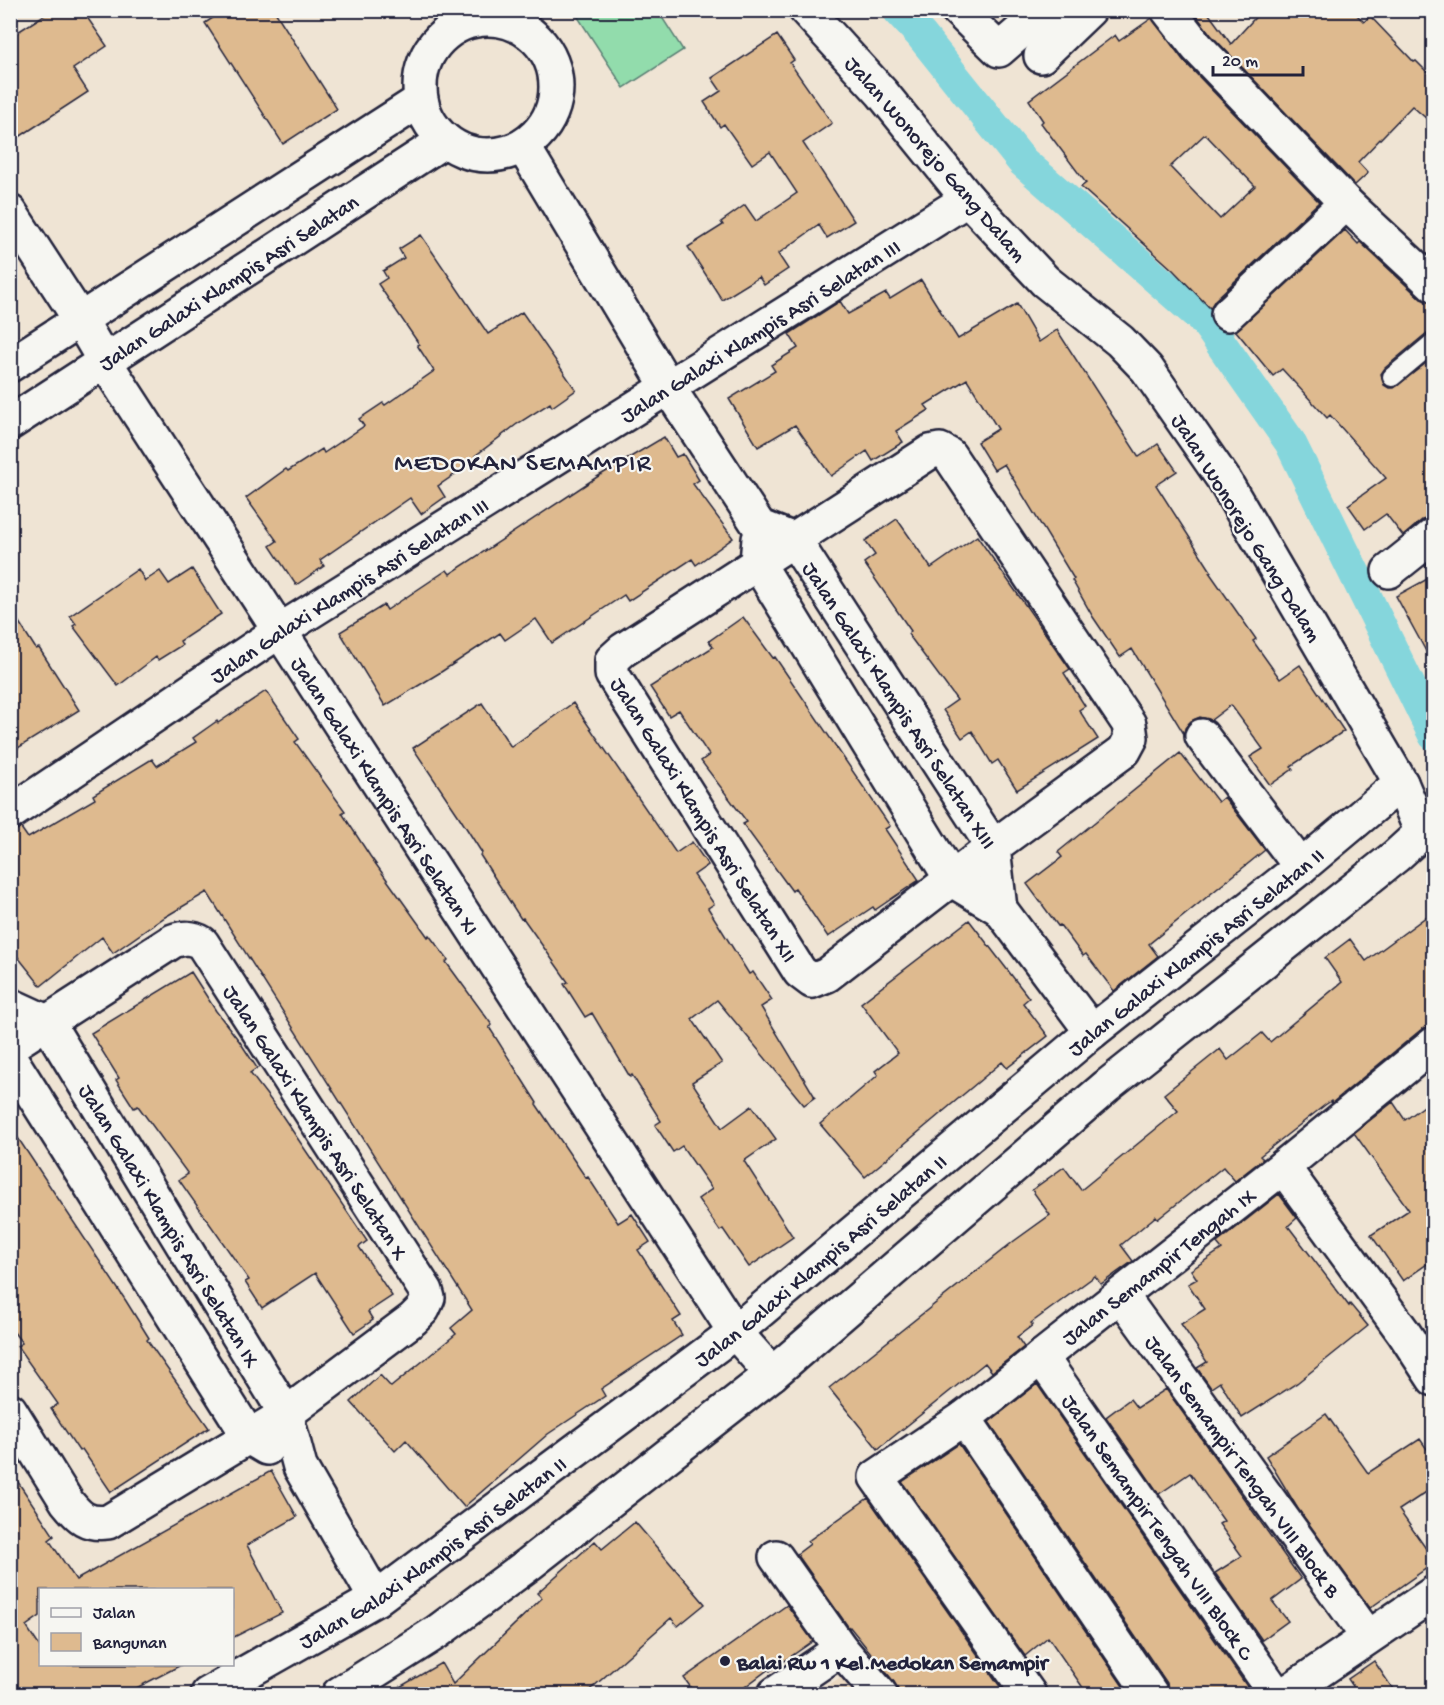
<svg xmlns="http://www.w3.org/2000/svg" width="1444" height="1705" font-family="'Gochi Hand',sans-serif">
	<rect width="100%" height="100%" fill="#efe4d4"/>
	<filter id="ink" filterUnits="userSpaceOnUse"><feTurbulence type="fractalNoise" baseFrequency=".0167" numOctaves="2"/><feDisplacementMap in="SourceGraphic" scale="12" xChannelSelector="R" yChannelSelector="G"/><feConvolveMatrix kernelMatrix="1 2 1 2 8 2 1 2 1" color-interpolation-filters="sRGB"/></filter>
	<g filter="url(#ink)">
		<path fill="#ead7bf" d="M 862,1663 L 883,1694 L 815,1694 Z"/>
		<path fill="#92dcac" stroke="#5a7f74" stroke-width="1.5" d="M 574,11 L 658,11 L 683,50 L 624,88 Z"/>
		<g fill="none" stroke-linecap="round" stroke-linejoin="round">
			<path stroke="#85d6dc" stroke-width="32" d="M 898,10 L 921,35 L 1022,161 L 1205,321 L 1290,442 L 1434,735"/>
		</g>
		<path fill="#deba8f" stroke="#22223b" stroke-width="1.5" fill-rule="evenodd" d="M 52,10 L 82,10 L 107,46 L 73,69 L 88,92 L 10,143 L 10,37 Z
			M 225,10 L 274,10 L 337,109 L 283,144 L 205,23 Z
			M 1192,10 L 1206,10 L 1231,44 L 1262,10 L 1352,10 L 1364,22 L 1370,16 L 1414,62 L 1416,61 L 1434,79 L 1434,125 L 1412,106 L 1358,162 L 1368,173 L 1355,185 L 1211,35 Z
			M 1152,18 L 1183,60 L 1319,202 L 1215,300 L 1210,308 L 1173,270 L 1081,187 L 1086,183 L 1041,123 L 1043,121 L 1029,100 L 1115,35 L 1119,41 ZM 1205,134 L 1255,186 L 1220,219 L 1170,167 Z
			M 777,35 L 794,60 L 790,63 L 832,123 L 803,143 L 854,221 L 827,238 L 819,225 L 778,254 L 788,269 L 764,285 L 759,277 L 722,300 L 688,247 L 723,225 L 721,222 L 745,205 L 756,221 L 797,193 L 770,152 L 752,164 L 724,124 L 720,127 L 704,102 L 721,91 L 712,78 Z
			M 1345,230 L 1358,244 L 1360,242 L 1421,299 L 1434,303 L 1434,331 L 1427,333 L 1385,368 L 1381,374 L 1384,385 L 1389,388 L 1394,388 L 1434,357 L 1434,517 L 1422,520 L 1403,536 L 1386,514 L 1365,529 L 1348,505 L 1386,478 L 1330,415 L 1327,418 L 1282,369 L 1273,376 L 1236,331 Z
			M 421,235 L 488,334 L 522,312 L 576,390 L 552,407 L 550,403 L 517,424 L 475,456 L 477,459 L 438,486 L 445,497 L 421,514 L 410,498 L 320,560 L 324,566 L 296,585 L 270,546 L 277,541 L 246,498 L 286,469 L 288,471 L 322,449 L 324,453 L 364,426 L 359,419 L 383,403 L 385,405 L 434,371 L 417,345 L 419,344 L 378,284 L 387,278 L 383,271 L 404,258 L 399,249 Z
			M 921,280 L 958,339 L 1017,304 L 1039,342 L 1057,330 L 1139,457 L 1158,444 L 1177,471 L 1156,485 L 1211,571 L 1209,572 L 1256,639 L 1253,641 L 1280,679 L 1300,665 L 1344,731 L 1291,766 L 1293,769 L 1270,785 L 1250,757 L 1263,749 L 1231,705 L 1211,720 L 1200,717 L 1191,721 L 1185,728 L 1184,734 L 1132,649 L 1120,657 L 1093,617 L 1072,580 L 1074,579 L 1004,464 L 994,470 L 977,442 L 998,429 L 967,379 L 925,405 L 929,410 L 896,431 L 903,442 L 873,461 L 867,451 L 831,476 L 795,425 L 758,447 L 729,399 L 775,371 L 771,365 L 798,348 L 789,334 L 840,301 L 848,314 L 886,293 L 890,299 Z
			M 664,437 L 676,457 L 683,454 L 699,480 L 693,484 L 733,538 L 696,565 L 692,559 L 628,601 L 624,595 L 552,643 L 536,619 L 505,640 L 500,633 L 441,672 L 385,706 L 340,632 L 384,605 L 387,610 L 447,570 L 450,574 L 597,477 Z
			M 897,519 L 931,568 L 977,536 L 1070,669 L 1064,673 L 1085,706 L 1079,710 L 1098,739 L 1017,790 L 998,760 L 992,764 L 972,731 L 962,738 L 943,710 L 957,700 L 908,634 L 911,631 L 864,563 L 875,555 L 865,541 Z
			M 1434,559 L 1434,666 L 1396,596 L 1433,576 L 1425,566 Z
			M 138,569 L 145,581 L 160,571 L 169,584 L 192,569 L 221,614 L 180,641 L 182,645 L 158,660 L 156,657 L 118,686 L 73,626 L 76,624 L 70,616 Z
			M 10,608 L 36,649 L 39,648 L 79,710 L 10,753 Z
			M 743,617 L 773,658 L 775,657 L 890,826 L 885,829 L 919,880 L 875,910 L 873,907 L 828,937 L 795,888 L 792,891 L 743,824 L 747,822 L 701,761 L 709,755 L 679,710 L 669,716 L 650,687 L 713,647 L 709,641 Z
			M 266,691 L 299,739 L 295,742 L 345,811 L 342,813 L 370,856 L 428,937 L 429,935 L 448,960 L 446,962 L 492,1025 L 489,1027 L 537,1103 L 536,1104 L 586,1178 L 588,1177 L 618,1223 L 632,1214 L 650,1242 L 638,1250 L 681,1316 L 673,1321 L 682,1335 L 601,1389 L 605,1396 L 548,1434 L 464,1507 L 406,1440 L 395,1451 L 351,1402 L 380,1375 L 391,1387 L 456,1334 L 451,1328 L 472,1310 L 207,892 L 165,917 L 113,953 L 102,937 L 41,986 L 10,947 L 10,832 L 21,828 L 28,838 L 95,799 L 93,795 L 152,759 L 157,766 L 196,742 L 193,738 L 217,721 L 218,723 Z
			M 482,703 L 511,747 L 573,703 L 676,853 L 692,842 L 708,865 L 694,875 L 714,904 L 708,908 L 749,974 L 753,972 L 772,1000 L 761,1007 L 815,1097 L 804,1105 L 717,1000 L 692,1019 L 722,1063 L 692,1082 L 722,1128 L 752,1106 L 776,1139 L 744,1161 L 793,1237 L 749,1267 L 723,1229 L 720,1231 L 698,1199 L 712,1189 L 682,1146 L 673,1152 L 655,1125 L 661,1121 L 632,1075 L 630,1077 L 592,1013 L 585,1017 L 564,984 L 568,982 L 523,918 L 521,919 L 480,855 L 482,853 L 458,815 L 413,748 Z
			M 1180,753 L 1218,802 L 1224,797 L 1265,850 L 1149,944 L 1158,956 L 1114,991 L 1086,954 L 1083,956 L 1060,925 L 1058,926 L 1027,884 L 1062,857 L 1058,852 Z
			M 1434,911 L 1434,1024 L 1422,1029 L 1332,1103 L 1331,1101 L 1325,1105 L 1260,1156 L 1263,1159 L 1235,1181 L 1223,1167 L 1158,1219 L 1156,1216 L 1121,1245 L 1133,1261 L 1101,1284 L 1095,1276 L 1031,1323 L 1033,1325 L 1017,1337 L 1024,1347 L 992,1372 L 985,1363 L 878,1449 L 829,1388 L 1014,1241 L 1050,1215 L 1032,1190 L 1064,1167 L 1081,1190 L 1178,1111 L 1164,1094 L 1220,1049 L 1228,1060 L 1262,1033 L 1270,1042 L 1342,982 L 1325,958 L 1350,939 L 1366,961 Z
			M 969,920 L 1029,998 L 1023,1003 L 1048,1036 L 1007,1068 L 1002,1062 L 865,1177 L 820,1124 L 878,1075 L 875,1071 L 898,1053 L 861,1003 Z
			M 191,972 L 216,1011 L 240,1042 L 257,1068 L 250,1073 L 279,1111 L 367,1241 L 359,1247 L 392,1296 L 368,1312 L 373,1320 L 354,1333 L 315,1273 L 262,1308 L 245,1282 L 249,1280 L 179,1180 L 188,1174 L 138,1106 L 134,1108 L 116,1080 L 119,1078 L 91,1033 Z
			M 1434,1099 L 1434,1259 L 1403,1281 L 1371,1235 L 1409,1210 L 1354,1133 L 1393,1102 L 1405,1120 Z
			M 10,1126 L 126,1301 L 149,1338 L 147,1340 L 209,1428 L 111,1492 L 82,1449 L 79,1451 L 51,1409 L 58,1404 L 17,1346 L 22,1343 L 10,1327 Z
			M 1279,1194 L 1297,1218 L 1288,1226 L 1349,1306 L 1350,1304 L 1368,1326 L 1297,1383 L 1242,1418 L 1220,1382 L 1211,1388 L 1197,1368 L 1207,1362 L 1181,1324 L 1205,1309 L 1188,1284 L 1197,1279 L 1191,1270 L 1222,1249 L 1217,1243 Z
			M 1037,1384 L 1253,1695 L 1169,1695 L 1167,1683 L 989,1422 Z
			M 1166,1389 L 1301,1579 L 1272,1601 L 1288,1621 L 1262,1640 L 1215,1573 L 1242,1556 L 1219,1524 L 1224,1521 L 1190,1473 L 1159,1494 L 1106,1417 L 1130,1399 L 1137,1408 Z
			M 1326,1414 L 1368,1473 L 1420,1439 L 1434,1459 L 1434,1487 L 1399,1510 L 1434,1560 L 1434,1563 L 1370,1608 L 1298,1509 L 1266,1456 Z
			M 959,1444 L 1129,1695 L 1088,1695 L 1048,1637 L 1025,1656 L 902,1482 Z
			M 10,1470 L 54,1536 L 49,1540 L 76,1580 L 271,1471 L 297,1517 L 247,1545 L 282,1613 L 232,1638 L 232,1590 L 40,1590 L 40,1616 L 26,1626 L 40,1647 L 40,1665 L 181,1665 L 123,1695 L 10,1695 Z
			M 868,1498 L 1006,1695 L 901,1695 L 894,1682 L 850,1627 L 849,1628 L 797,1554 L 810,1544 L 808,1541 Z
			M 635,1522 L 705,1604 L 678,1626 L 671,1618 L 584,1695 L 386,1695 L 441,1663 L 453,1684 L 542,1598 L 537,1593 L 595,1541 L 602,1549 Z
			M 787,1605 L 813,1641 L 770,1671 L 769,1669 L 734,1695 L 696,1695 L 684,1678 Z
			M 1374,1661 L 1397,1695 L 1359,1695 L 1348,1679 Z"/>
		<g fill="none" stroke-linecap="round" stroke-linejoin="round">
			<defs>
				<path id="service" d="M 1392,377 L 1434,342"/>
				<g id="minor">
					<path d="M 958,10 L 999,50 L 1045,10"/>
					<path d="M 1168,10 L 1197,47 L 1346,203 L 1434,285"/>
					<circle cx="488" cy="87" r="68"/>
					<path d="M 1041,56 L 1089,10"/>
					<path id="s1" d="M 523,146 L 668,387 L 759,526 L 794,540 L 993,847 L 1000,909"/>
					<path id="s2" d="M 10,212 L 81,321 L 105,362 L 735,1332 L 772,1374"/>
					<path d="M 1228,314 L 1346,203"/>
					<path d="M 10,365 L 421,100"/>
					<path id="s3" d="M 10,423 L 445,140"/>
					<path d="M 940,450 L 949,455 L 1129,724 L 1131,738 L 1124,751 L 993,847 L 827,975 L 812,981 L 800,972 L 612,674 L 612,660 L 623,650 L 930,452 Z"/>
					<path d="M 759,539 L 757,562 L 952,880 L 1000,909 L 1092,1032"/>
					<path d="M 1389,571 L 1434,535"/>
					<path d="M 1202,736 L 1301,867"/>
					<path id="s4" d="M 10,813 L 281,630 L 968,199"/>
					<path id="s5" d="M 10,1005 L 47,1022 L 286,1414 L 300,1467 L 376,1599"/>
					<path id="s6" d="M 10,1046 L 173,941 C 184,937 192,937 202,943 L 426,1291 L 428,1298 L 423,1309 L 413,1319 L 286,1414 L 108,1522 C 87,1525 79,1517 67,1502 L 10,1410"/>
					<path d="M 10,1058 L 250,1438 L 267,1448"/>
					<path d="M 1283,1167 L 1404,1333 L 1434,1379"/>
					<path id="s7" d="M 1121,1295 L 1368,1637"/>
					<path id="s8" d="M 1041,1357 L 1276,1694"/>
					<path d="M 964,1418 L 1151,1694"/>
					<path d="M 776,1557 L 841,1649 L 880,1694"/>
					<path id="s9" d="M 208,1694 L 376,1599 L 735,1332 L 1092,1032 L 1301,867 L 1401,783"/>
					<path d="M 339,1694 L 437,1632 L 529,1564 L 772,1374 L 1107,1086 L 1396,856 L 1419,835 L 1420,828 L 1401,783 L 1224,480 L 1147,369 L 1120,341 L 1045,281 L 968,199 L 882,93 L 806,10"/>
					<path d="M 775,1694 L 841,1649"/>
					<path id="s10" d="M 1029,1694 L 876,1477 L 964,1418 L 1283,1167 L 1434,1044"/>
					<path d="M 1285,1694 L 1434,1593"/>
				</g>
			</defs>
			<use href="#service" stroke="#22223b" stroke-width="22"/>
			<use href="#minor" stroke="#22223b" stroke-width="38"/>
			<use href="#service" stroke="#f6f6f2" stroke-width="18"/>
			<use href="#minor" stroke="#f6f6f2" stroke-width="33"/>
		</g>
	</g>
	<circle fill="#22223b" stroke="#f6f6f2" stroke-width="2" cx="725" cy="1661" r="6"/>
	<g text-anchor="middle" stroke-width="4.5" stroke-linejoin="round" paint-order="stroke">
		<g font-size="22" fill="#22223b" stroke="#f6f6f2">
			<text transform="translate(937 158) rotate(49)" y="8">Jalan Wonorejo Gang Dalam</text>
			<text dy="8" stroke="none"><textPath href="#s3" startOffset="260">Jalan Galaxi Klampis Asri Selatan</textPath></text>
			<text dy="8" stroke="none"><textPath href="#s4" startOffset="892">Jalan Galaxi Klampis Asri Selatan III</textPath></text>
			<text transform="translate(1248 527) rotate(58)" y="8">Jalan Wonorejo Gang Dalam</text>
			<text dy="8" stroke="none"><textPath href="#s4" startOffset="406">Jalan Galaxi Klampis Asri Selatan III</textPath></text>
			<text dy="8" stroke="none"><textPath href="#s1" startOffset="681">Jalan Galaxi Klampis Asri Selatan XIII</textPath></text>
			<text dy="8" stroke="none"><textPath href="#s2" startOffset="694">Jalan Galaxi Klampis Asri Selatan XI</textPath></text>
			<text transform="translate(705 819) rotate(58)" y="8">Jalan Galaxi Klampis Asri Selatan XII</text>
			<text dy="8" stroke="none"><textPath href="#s9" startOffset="1238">Jalan Galaxi Klampis Asri Selatan II</textPath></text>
			<text dy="8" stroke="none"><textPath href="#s6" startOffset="436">Jalan Galaxi Klampis Asri Selatan X</textPath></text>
			<text dy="8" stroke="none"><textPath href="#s5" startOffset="278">Jalan Galaxi Klampis Asri Selatan IX</textPath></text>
			<text dy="8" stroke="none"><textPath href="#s9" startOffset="752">Jalan Galaxi Klampis Asri Selatan II</textPath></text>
			<text dy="8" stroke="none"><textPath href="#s10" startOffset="618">Jalan Semampir Tengah IX</textPath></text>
			<text dy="8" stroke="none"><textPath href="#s7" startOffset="210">Jalan Semampir Tengah VIII Block B</textPath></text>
			<text dy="8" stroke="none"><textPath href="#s8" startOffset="206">Jalan Semampir Tengah VIII Block C</textPath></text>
			<text dy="8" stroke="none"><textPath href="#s9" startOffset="266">Jalan Galaxi Klampis Asri Selatan II</textPath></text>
		</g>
		<g font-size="22" font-weight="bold" fill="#22223b" stroke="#f6f6f2" text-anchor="start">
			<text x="737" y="1669">Balai Rw 1 Kel.Medokan Semampir</text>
		</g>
		<g font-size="26" letter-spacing="1.5" fill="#22223b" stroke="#f6f6f2">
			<text x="523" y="470">MEDOKAN SEMAMPIR</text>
		</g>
	</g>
	<rect width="1444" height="1705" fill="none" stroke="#f6f6f2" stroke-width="36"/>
	<rect x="18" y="18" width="1408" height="1669" fill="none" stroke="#22223b" stroke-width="2" filter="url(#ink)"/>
	<rect x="39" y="1588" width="195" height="78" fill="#f6f6f2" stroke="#a1a1a9" stroke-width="1.5"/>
	<rect x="51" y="1608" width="30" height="9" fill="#f6f6f2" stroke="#a1a1a9" stroke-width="1.5"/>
	<text x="93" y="1618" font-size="18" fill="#22223b">Jalan</text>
	<rect x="51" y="1633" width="30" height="18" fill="#deba8f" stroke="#a1a1a9" stroke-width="1.5"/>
	<text x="93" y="1648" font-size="18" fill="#22223b">Bangunan</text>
	<path d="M1213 66v9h90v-9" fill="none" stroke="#22223b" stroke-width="3"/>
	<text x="1222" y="66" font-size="18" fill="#22223b" stroke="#f6f6f2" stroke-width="4.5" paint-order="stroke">20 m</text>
</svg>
